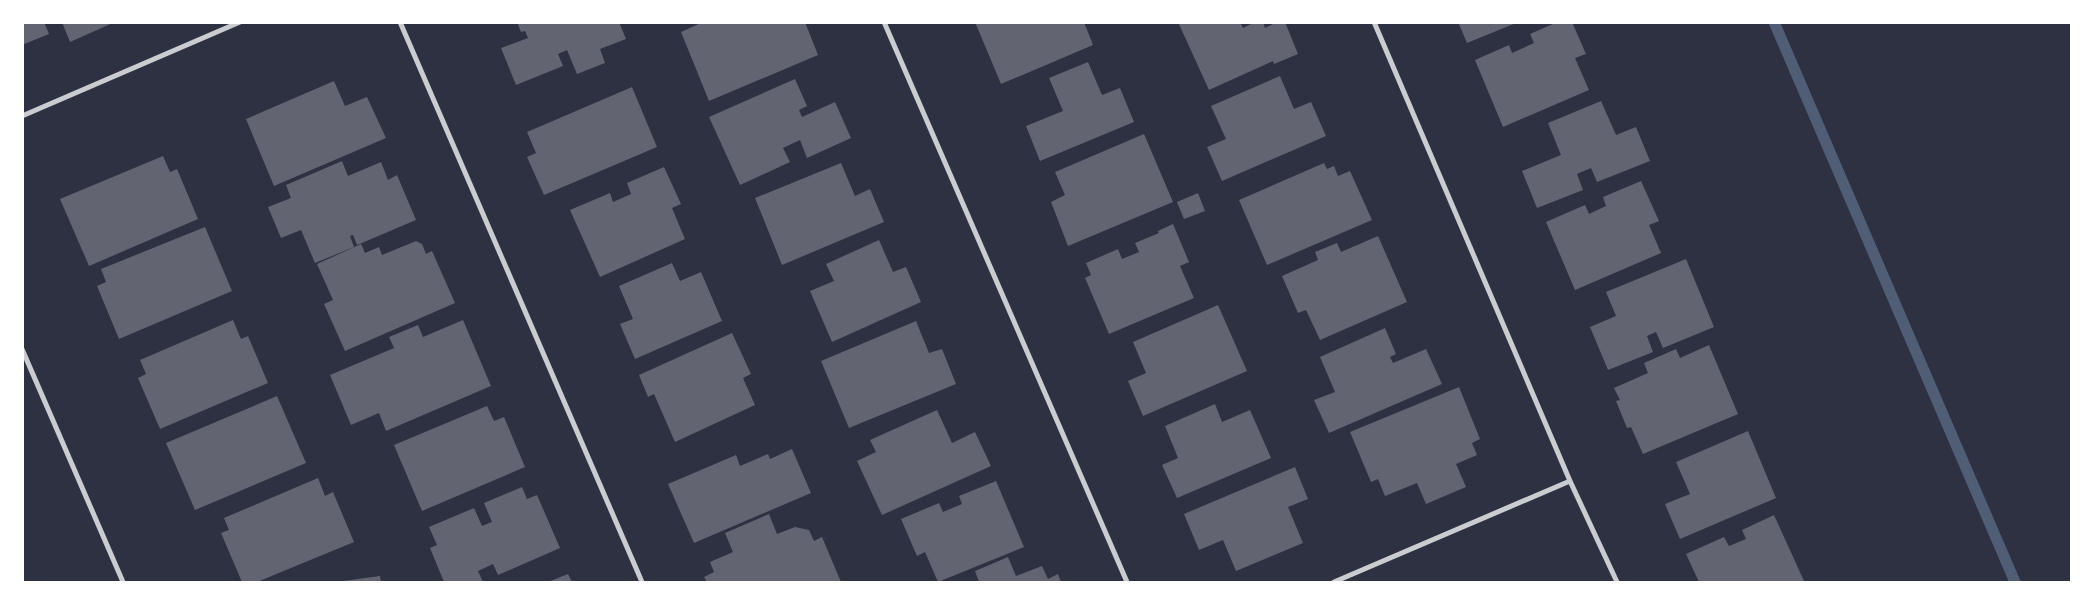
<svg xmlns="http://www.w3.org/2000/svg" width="2094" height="605" font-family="'Nunito Sans',sans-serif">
	<rect width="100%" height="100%" fill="#2d3142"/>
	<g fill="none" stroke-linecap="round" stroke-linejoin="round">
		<path stroke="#4f5d75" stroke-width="11" d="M 1774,22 L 2015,582"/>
	</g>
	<path fill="#626471" d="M 22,22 L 44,22 L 49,34 L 22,45 Z
		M 62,22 L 115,22 L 70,42 Z
		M 517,22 L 619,22 L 626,39 L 600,49 L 605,63 L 577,74 L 567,50 L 558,54 L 563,66 L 516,85 L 501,48 L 528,38 L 525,31 L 521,32 Z
		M 703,22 L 805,22 L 818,55 L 709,101 L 681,32 Z
		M 975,22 L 1084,22 L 1093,45 L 1001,84 Z
		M 1178,22 L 1240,22 L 1243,28 L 1255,22 L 1263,22 L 1265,28 L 1277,22 L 1285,22 L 1298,54 L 1274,64 L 1273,61 L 1209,90 Z
		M 1458,22 L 1516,22 L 1516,23 L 1467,43 Z
		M 1552,22 L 1572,22 L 1586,54 L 1575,58 L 1589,90 L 1503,127 L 1475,60 L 1509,45 L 1512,53 L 1534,43 L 1530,34 L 1553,24 Z
		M 1088,62 L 1102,95 L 1120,88 L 1134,122 L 1040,161 L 1026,126 L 1063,111 L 1049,78 Z
		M 1280,76 L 1294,109 L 1311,102 L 1326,136 L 1222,181 L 1207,147 L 1226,139 L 1211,106 Z
		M 795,79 L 807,106 L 799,110 L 802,117 L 835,102 L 851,138 L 807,158 L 800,140 L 783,148 L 790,162 L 740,185 L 709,117 Z
		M 334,81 L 345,106 L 367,97 L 386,138 L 274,186 L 246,119 Z
		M 632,87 L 657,147 L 544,195 L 527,157 L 536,153 L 527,132 Z
		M 1601,101 L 1616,135 L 1636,127 L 1650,161 L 1597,182 L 1591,168 L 1577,174 L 1583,190 L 1537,208 L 1522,171 L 1561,155 L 1548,123 Z
		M 1144,134 L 1173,202 L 1068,246 L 1051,202 L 1065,195 L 1055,172 Z
		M 163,156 L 170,172 L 177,169 L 198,219 L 89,266 L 60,199 Z
		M 342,161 L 348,176 L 381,162 L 388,180 L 397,175 L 416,220 L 357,245 L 353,235 L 350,236 L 354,247 L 315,263 L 301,230 L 281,238 L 268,207 L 291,198 L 286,185 Z
		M 841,163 L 855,196 L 870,189 L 884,222 L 782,265 L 755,198 Z
		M 1324,163 L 1327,169 L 1334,166 L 1338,176 L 1350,171 L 1372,220 L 1267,265 L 1239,200 Z
		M 664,167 L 681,204 L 672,208 L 685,239 L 600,277 L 570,210 L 610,193 L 613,202 L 631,194 L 627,183 Z
		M 1641,181 L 1659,221 L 1649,225 L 1661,253 L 1575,290 L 1546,222 L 1585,205 L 1589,214 L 1606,206 L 1603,197 Z
		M 1198,193 L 1205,211 L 1184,219 L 1177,202 Z
		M 1173,224 L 1189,262 L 1180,266 L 1194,298 L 1109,334 L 1085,278 L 1091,275 L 1086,263 L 1118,249 L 1122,259 L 1139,252 L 1135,243 L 1159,233 L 1158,231 Z
		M 205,227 L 232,291 L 119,339 L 97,286 L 106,282 L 101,269 Z
		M 1378,236 L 1407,302 L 1320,340 L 1306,310 L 1298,313 L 1282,276 L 1318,260 L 1315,252 L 1337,243 L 1341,252 Z
		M 879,240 L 893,272 L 906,267 L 921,302 L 832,342 L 810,291 L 834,281 L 826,264 Z
		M 416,241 L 422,244 L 426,254 L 432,251 L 455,303 L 345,351 L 324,304 L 333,300 L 317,264 L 361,244 L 365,253 L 379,247 L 382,255 Z
		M 1686,259 L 1714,327 L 1663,348 L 1656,332 L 1647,336 L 1653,352 L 1608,370 L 1590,327 L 1616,316 L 1606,292 Z
		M 672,263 L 680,281 L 701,272 L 722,321 L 635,359 L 620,324 L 633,319 L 619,286 Z
		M 1218,305 L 1247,371 L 1143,416 L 1128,381 L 1146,373 L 1133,342 Z
		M 233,320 L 241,339 L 248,336 L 268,383 L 160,429 L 138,378 L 146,374 L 140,360 Z
		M 463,320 L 491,386 L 386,431 L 379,413 L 351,425 L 330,375 L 394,348 L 389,337 L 418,325 L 423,337 Z
		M 916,321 L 929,353 L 942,349 L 956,384 L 849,428 L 821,361 Z
		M 1385,328 L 1396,354 L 1390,357 L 1393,363 L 1426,349 L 1442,384 L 1329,433 L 1314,400 L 1335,392 L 1320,357 Z
		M 732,333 L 751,374 L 743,378 L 755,405 L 675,442 L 654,394 L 648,397 L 639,375 Z
		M 1709,345 L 1738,414 L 1643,454 L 1631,427 L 1627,428 L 1616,401 L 1620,400 L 1614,388 L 1648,373 L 1644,363 L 1676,349 L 1680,358 Z
		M 1459,387 L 1480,439 L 1472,443 L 1477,455 L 1456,464 L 1466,487 L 1426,504 L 1417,483 L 1385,496 L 1378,479 L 1371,482 L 1350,432 Z
		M 277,396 L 306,463 L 195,510 L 166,443 Z
		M 1215,404 L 1222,422 L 1250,410 L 1271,458 L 1177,498 L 1162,465 L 1178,458 L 1165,426 Z
		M 487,406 L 494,421 L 504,417 L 525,467 L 422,511 L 394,445 Z
		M 937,410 L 952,443 L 975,432 L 991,466 L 882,515 L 857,461 L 876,452 L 870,440 Z
		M 1748,431 L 1776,498 L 1680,539 L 1665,504 L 1690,494 L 1676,462 Z
		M 792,449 L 811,493 L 694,543 L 668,484 L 736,455 L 740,466 L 768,454 L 770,459 Z
		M 1295,467 L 1308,499 L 1288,507 L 1303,543 L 1236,571 L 1223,540 L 1199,550 L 1184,514 Z
		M 318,478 L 325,496 L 333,492 L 354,542 L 257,582 L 242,582 L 221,533 L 229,530 L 224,518 Z
		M 996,481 L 1024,547 L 938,582 L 925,552 L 917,556 L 901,519 L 939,503 L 943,512 L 962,504 L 959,496 Z
		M 522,487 L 527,499 L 537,495 L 560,548 L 498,575 L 493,564 L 478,571 L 483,582 L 444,582 L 430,548 L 437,545 L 429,527 L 474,508 L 482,526 L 492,522 L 484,503 Z
		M 769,514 L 777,534 L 795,527 L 809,530 L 814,541 L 822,537 L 841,582 L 707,582 L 704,577 L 714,572 L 710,562 L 733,552 L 725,533 Z
		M 1774,515 L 1804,581 L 1699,582 L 1686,554 L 1724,537 L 1729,546 L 1746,539 L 1742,530 Z
		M 1008,557 L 1016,576 L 1042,566 L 1048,579 L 1058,574 L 1061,582 L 979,582 L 975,571 Z
		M 568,574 L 572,582 L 548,582 Z
		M 380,576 L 381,582 L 343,582 L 343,581 Z"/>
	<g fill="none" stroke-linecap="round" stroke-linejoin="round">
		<path stroke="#caccd0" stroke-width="5" d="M 400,22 L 642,582
			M 884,22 L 1127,582
			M 1374,22 L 1570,481 L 1617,582
			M 22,116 L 240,22
			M 22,349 L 123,582
			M 1334,582 L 1570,481"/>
	</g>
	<rect width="2094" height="605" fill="none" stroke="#ffffff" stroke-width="48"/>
</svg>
